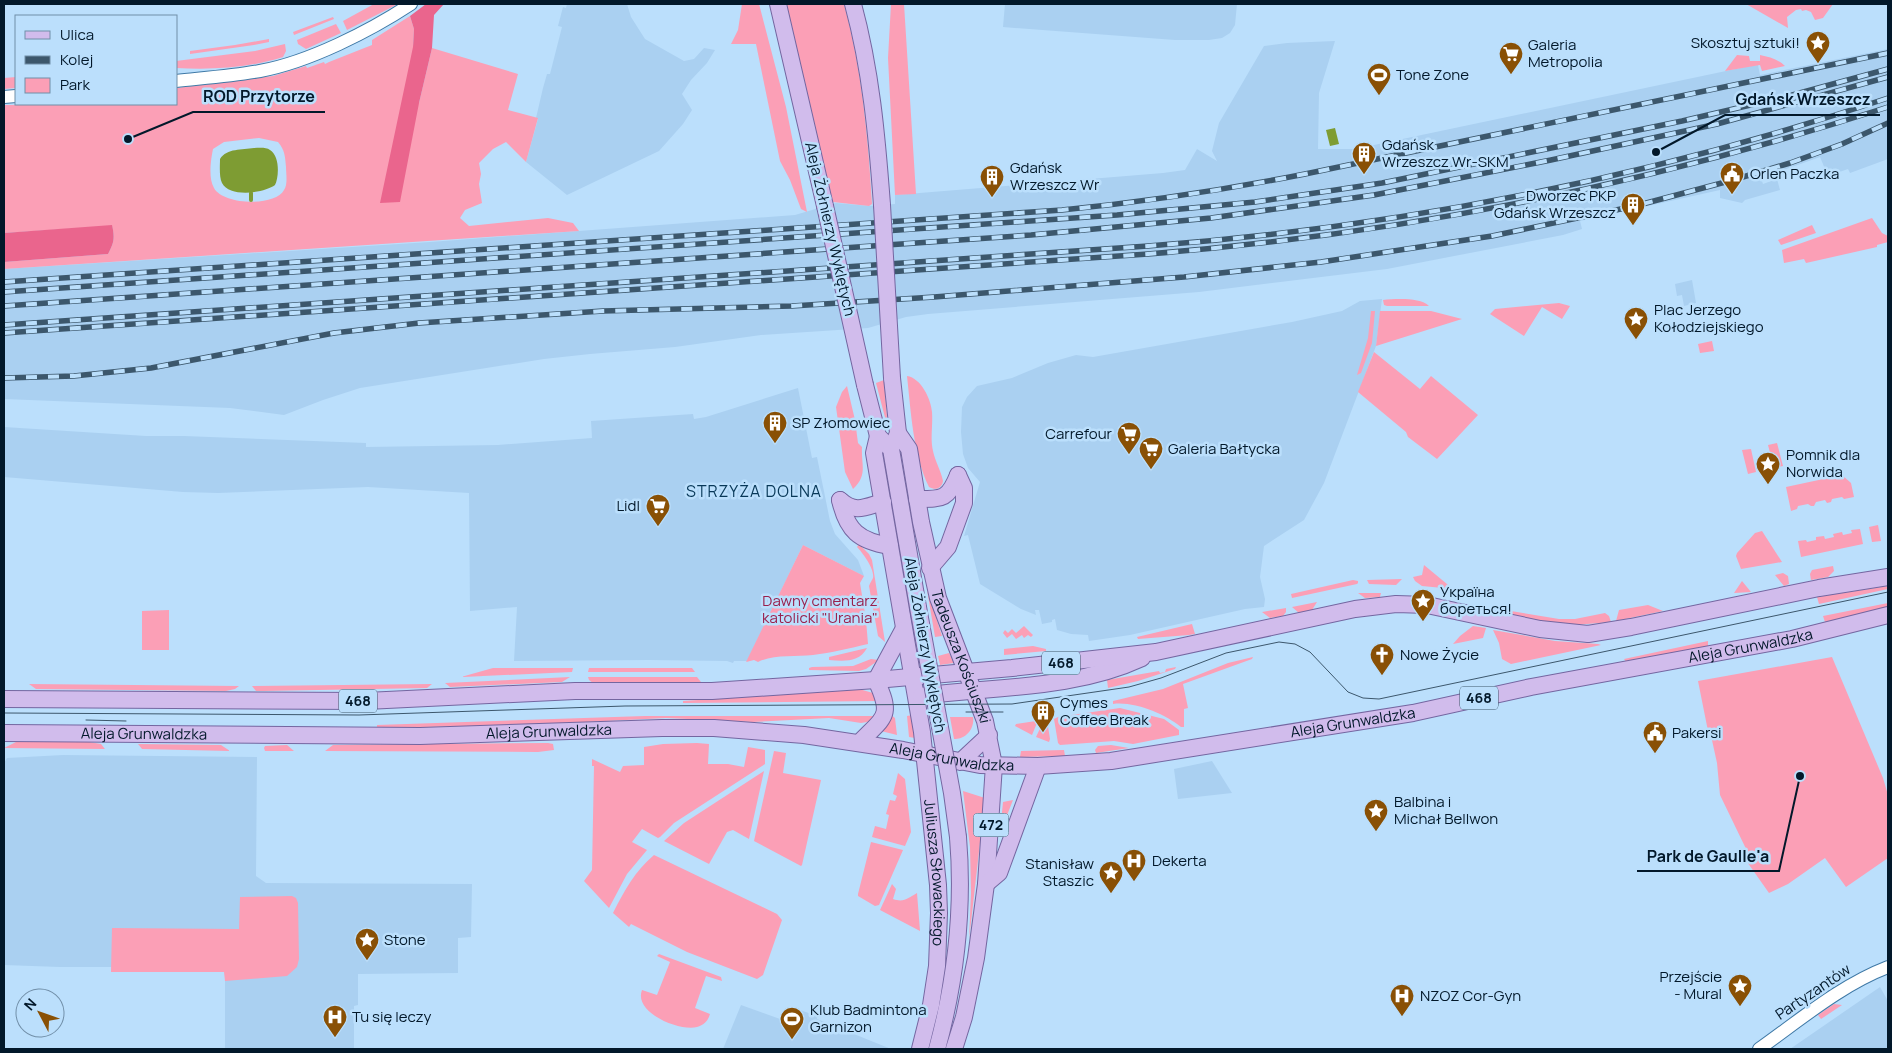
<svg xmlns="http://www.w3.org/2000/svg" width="1892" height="1053" font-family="Manrope,sans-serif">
	<rect width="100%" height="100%" fill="#bbdffc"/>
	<path fill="#aad0f1" d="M 567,4 L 627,4 L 631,17 L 645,39 L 684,61 L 694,59 L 704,48 L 715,50 L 707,63 L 691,80 L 682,94 L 692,110 L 683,124 L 659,151 L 567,195 L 526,162 L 538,119 L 536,118 L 543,88 L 547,74 L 550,74 L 562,27 L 558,26 L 563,7 L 566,8 Z
		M 1005,4 L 1237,4 L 1235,25 L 1230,33 L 1222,38 L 1209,40 L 1175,40 L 1003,27 Z
		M 1335,41 L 1319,93 L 1318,149 L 1355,149 L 1745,67 L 1758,65 L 1760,75 L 1888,49 L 1888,159 L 1850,173 L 1848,169 L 1828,176 L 1820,157 L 1761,178 L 1763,184 L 1777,179 L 1780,190 L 1745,200 L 1742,203 L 1720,198 L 1720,190 L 1580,221 L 1582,229 L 1563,235 L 1387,269 L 1199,292 L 928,314 L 906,317 L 868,328 L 761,335 L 675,347 L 590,354 L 544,359 L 360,388 L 323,400 L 284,415 L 230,408 L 4,399 L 4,269 L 430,242 L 795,215 L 836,203 L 869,206 L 895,204 L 895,195 L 1163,173 L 1185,170 L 1197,149 L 1217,161 L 1212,151 L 1219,123 L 1264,46 L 1287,43 Z
		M 1692,280 L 1696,303 L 1684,306 L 1682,295 L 1677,296 L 1675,284 Z
		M 1382,299 L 1376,346 L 1324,483 L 1304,520 L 1264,546 L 1260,577 L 1265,599 L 1264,607 L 1245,609 L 1130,635 L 1089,641 L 1088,635 L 1071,634 L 1057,630 L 1055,619 L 1052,620 L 1052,622 L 1042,624 L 1039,610 L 1035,610 L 1036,615 L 1021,609 L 980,584 L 968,535 L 964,536 L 980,482 L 968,468 L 963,454 L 961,432 L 962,407 L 967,397 L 977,386 L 1012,378 L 1048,363 L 1076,355 L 1093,357 L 1292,322 L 1342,311 L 1360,301 Z
		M 798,388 L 812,458 L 817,457 L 830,521 L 835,534 L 858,560 L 864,576 L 803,545 L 747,661 L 734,661 L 733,663 L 727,661 L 649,660 L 514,661 L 517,607 L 470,611 L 469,493 L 368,487 L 218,493 L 183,492 L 4,477 L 4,427 L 146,436 L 184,436 L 366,443 L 366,447 L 498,445 L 592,438 L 591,421 L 693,414 L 694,419 L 706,417 Z
		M 63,755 L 257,757 L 256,876 L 266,883 L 472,884 L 471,937 L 458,938 L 458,973 L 358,974 L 358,1005 L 354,1006 L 354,1049 L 225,1049 L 225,967 L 60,967 L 4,965 L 4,763 L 7,758 Z
		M 1212,761 L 1232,793 L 1178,799 L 1174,769 Z
		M 1880,987 L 1888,1001 L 1888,1049 L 1790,1049 Z
		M 741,1005 L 794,1024 L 800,1010 L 817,1016 L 817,1019 L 891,1049 L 723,1049 Z"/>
	<path fill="#fb9fb6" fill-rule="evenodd" d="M 374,4 L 398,4 L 347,30 L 343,21 Z
		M 742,4 L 759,4 L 786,107 L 807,212 L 801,209 L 790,180 L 780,161 L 756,44 L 731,44 L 738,30 Z
		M 786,4 L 844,4 C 862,70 868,136 872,204 L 869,206 L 833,202 Z
		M 891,4 L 904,4 L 916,194 L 895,195 L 888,58 Z
		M 1746,4 L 1833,4 L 1823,18 L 1815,20 L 1811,12 L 1806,10 L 1802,11 L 1801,9 L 1796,10 L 1787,17 L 1788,28 Z
		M 410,16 L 414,29 L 413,47 L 419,103 L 432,48 L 518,74 L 508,110 L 538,118 L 526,162 L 506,142 L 493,149 L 479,163 L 481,174 L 479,184 L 482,203 L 465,210 L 460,218 L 469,226 L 548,218 L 573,223 L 579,231 L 4,269 L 4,262 L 108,254 C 114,243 115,238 112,226 L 4,233 L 4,105 L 176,104 L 176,88 L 273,76 L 306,66 L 307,68 L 324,62 L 325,64 L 329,62 L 372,45 L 372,40 ZM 259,138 L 278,142 C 285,150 285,157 286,167 C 286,174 288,184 284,190 C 275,207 223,205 214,188 C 208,178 211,159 213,149 L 224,142 Z
		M 333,17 L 334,19 L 294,35 L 293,32 Z
		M 336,24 L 341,33 L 306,49 L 298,44 L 297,40 Z
		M 269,39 L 269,42 L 254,45 L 190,54 L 190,51 L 235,45 Z
		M 285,44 L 286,51 L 283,57 C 249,68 212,70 176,68 L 176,61 L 255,51 Z
		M 1737,55 L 1749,56 L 1750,61 L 1760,61 L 1760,55 C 1769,57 1778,59 1785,66 L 1762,71 L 1760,65 L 1725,71 Z
		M 16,77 L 16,88 L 4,89 L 4,78 Z
		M 1872,218 L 1882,233 L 1888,236 L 1888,242 L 1877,245 L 1877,247 L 1806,263 L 1804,259 L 1784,263 L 1782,250 Z
		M 1812,225 L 1816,233 L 1781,245 L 1778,240 Z
		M 1383,300 C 1395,299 1420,297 1429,306 L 1387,306 L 1384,305 Z
		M 1559,303 L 1570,306 L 1562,319 L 1542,307 L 1524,336 L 1490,314 L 1495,309 Z
		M 1371,311 L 1375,311 L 1372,343 L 1361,373 L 1357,375 L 1368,338 Z
		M 1380,311 L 1431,311 L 1462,319 L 1376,346 Z
		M 1712,341 L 1714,351 L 1700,353 L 1698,344 Z
		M 1374,352 L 1420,389 L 1431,376 L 1478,415 L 1437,459 L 1408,437 L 1406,432 L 1358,392 Z
		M 907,376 C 921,378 931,399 932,412 C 933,426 930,438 933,451 C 935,461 941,471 943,481 C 942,488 936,491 929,487 C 913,454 911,412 907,376 Z
		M 884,380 L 888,429 L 876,383 Z
		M 847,386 L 855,420 L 858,443 L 862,447 C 861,465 868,475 853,489 L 845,472 L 836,407 L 842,392 Z
		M 1777,443 L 1783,466 L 1774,468 L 1768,445 Z
		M 1751,449 L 1756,472 L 1748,474 L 1742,450 Z
		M 1842,475 L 1851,483 L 1854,497 L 1844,499 L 1842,497 L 1832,499 L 1831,502 L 1827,503 L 1825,500 L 1816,502 L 1814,506 L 1811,506 L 1808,504 L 1798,506 L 1797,509 L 1791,511 L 1786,487 Z
		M 1878,525 L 1881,541 L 1872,542 L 1869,527 Z
		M 1860,529 L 1863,544 L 1801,557 L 1798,541 L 1806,540 L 1807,542 L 1816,540 L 1816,537 L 1824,536 L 1825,539 L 1834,537 L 1833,534 L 1842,532 L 1843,535 L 1852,533 L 1851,530 Z
		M 1762,531 L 1782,562 L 1741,569 L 1736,556 L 1737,553 L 1755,533 Z
		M 859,544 L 869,554 L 872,560 L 885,642 L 878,636 L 869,586 C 870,583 872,580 873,578 C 875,569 862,552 857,547 Z
		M 803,545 L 864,576 L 860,583 L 866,620 L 868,644 C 850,648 831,653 813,655 C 795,657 774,654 758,662 L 754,660 L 746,662 Z
		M 1424,565 L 1453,589 L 1422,586 L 1415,581 L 1413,577 L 1422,575 Z
		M 1833,566 L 1834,571 L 1828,577 L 1811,580 L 1810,574 L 1812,570 Z
		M 1783,573 L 1788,576 L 1789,584 L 1784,586 L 1775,575 Z
		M 1402,579 L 1396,585 L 1369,584 L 1367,580 Z
		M 1353,580 L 1358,581 L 1358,583 L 1357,584 L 1292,598 L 1291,594 Z
		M 1742,581 L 1751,592 L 1734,593 Z
		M 1888,586 L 1888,589 L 1819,604 L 1817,597 Z
		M 927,590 L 942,636 L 935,637 Z
		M 1358,593 L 1381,593 L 1380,597 L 1365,598 Z
		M 1317,602 L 1312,610 L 1299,613 L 1292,607 Z
		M 1888,603 L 1888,607 L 1825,622 L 1823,616 Z
		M 1648,605 L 1663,611 L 1616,621 L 1619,610 Z
		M 1286,608 L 1286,612 L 1283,616 L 1270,618 L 1262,612 Z
		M 1499,609 L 1559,619 L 1575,619 L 1605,613 L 1609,616 L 1611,622 L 1575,625 L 1544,622 L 1497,613 Z
		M 169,610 L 169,650 L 142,650 L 142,611 Z
		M 1192,624 L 1195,634 L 1189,635 L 1138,639 L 1137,637 Z
		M 1024,626 L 1033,635 L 1031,637 L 1028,635 L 1024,638 L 1022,635 L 1016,639 L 1012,634 L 1007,638 L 1003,633 L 1005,630 L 1008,633 L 1012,629 L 1016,633 Z
		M 1473,626 L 1486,628 L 1483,638 L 1453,644 L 1460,636 Z
		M 1493,630 L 1555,641 L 1598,644 L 1601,645 L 1511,664 L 1502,659 L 1499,643 Z
		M 1708,641 L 1708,646 L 1627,663 L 1624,659 Z
		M 1033,646 L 1046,649 L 1046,651 L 1004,655 L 1004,649 Z
		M 867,648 C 859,663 843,661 829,660 L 829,657 Z
		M 949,653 L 954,663 L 940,665 L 938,656 Z
		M 1253,657 L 1252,659 L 1183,684 L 1188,708 L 1184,709 L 1184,727 L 1181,727 C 1165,714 1134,701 1113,704 L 1113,701 L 1163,689 L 1228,663 Z
		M 1832,657 L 1883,778 L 1888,795 L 1888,858 L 1846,887 L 1825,858 L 1788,884 L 1769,893 L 1745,859 L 1749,855 L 1720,795 L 1717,763 L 1710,731 L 1708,731 L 1698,681 Z
		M 871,659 L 879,660 L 866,669 L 859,671 L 809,670 L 809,668 L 812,667 L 853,666 Z
		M 1176,667 L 1175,669 L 1138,681 L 1108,688 L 1107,680 L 1159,671 L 1160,673 L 1165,672 L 1166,669 Z
		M 493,668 L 573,668 L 572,672 L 461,677 Z
		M 589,668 L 692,668 L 695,672 L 588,672 Z
		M 570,677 L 562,682 L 450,687 L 445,683 Z
		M 588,677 L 697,677 L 701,682 L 593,683 L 589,680 Z
		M 29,684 L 239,686 L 235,689 L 226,691 L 36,689 Z
		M 432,684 L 427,688 L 264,691 L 256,691 L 252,686 Z
		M 859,689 L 873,693 L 879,701 L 683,703 L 683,701 Z
		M 1120,708 L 1164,719 L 1179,730 L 1179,735 L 1133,744 L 1114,741 L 1060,745 L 1058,743 L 1054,719 L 1058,717 Z
		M 891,715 L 895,718 L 897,735 L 881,731 Z
		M 912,715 L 915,738 L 909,737 L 907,716 Z
		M 645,716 L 876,716 L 867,722 L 861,723 L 829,718 L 752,722 L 666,718 L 525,725 L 377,728 L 377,725 Z
		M 950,717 L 973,717 C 975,728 966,740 954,739 Z
		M 1044,720 L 1047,720 L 1050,739 L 1049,742 L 1036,737 Z
		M 1036,721 L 1037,723 L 1032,735 L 1015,726 L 1016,724 Z
		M 16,742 L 89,742 L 101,744 L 105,749 L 4,748 Z
		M 548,743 L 553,744 L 554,750 L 538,752 L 325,751 L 333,745 Z
		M 697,743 L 709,744 L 708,764 L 728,764 L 744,767 L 748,747 L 765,750 L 765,764 L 674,823 L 660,837 L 658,838 L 642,829 L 632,842 L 647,850 L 627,874 L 609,908 L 584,881 L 592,870 L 594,766 L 592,766 L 592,759 L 620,772 L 623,766 L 644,765 L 644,747 L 663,744 Z
		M 138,744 L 221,745 L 230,751 L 142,749 Z
		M 287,745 L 294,751 L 265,751 L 264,748 L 265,746 Z
		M 1111,745 L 1129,748 L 1096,753 L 1095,750 L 1098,746 Z
		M 1064,750 L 1065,756 L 1020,757 L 1021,751 Z
		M 774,751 L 786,753 L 783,773 L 821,780 L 802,865 L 801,866 L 754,841 Z
		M 764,771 L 749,839 L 733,830 L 727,832 L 709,864 L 664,841 L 684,823 Z
		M 898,773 L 905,779 L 911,832 L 905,846 L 872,837 L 875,826 L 886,829 L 889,815 L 886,814 L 890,800 L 895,801 L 897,796 L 893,794 Z
		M 963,791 L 985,798 L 969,940 L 971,893 L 970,847 Z
		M 1013,800 L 1000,833 L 1003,802 Z
		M 871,842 L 903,850 L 879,905 L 875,906 L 858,896 L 858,894 Z
		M 654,855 L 777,914 L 782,920 L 763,975 L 757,979 L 687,952 L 631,924 L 629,927 L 613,913 C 624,891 635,871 654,855 Z
		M 892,884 L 896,889 L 893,899 C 904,903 908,898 917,893 L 920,931 L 880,910 Z
		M 292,896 L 296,898 L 298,903 L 299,959 L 297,967 L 287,976 L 225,981 L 224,972 L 111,972 L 112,928 L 239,929 L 240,897 Z
		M 659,954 L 721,977 L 722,981 L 706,976 L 695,1008 L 710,1014 C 708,1021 704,1025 697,1027 C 681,1032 633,1013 642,990 L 657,995 L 670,962 L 657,956 Z
		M 1834,1004 L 1842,1005 L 1821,1019 L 1818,1015 Z"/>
	<path fill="#ea658d" d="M 426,4 L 444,4 L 434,15 L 432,48 L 419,103 L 400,202 L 380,203 L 413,47 L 414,29 L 410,16 Z
		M 112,225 C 115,238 114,243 108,254 L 4,262 L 4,233 Z"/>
	<path fill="#7e9c33" d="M 1335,128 L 1339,144 L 1330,146 L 1326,130 Z
		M 254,148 C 259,148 266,147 270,150 C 280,156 279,177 275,185 C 264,193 230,198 222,183 C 219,177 220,166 220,159 C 227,148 242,150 254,148 Z"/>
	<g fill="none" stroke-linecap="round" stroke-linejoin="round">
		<path stroke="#7e9c33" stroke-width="4" d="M 251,193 L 251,200"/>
		<defs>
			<path id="minor" d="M 176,81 C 204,78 233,76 260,71 C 309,62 370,31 411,4
				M 4,97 L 16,96
				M 1759,1049 C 1800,1020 1841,985 1888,967"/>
			<g id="major">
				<path d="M 778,4 L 825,206"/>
				<path d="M 853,4 C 871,70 877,137 882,205"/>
				<path d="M 892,378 L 898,433 L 894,443"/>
				<path d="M 865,385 L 878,436 L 891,449 L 918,607"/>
				<path id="s1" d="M 898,433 L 909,449 L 921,522 L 938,598 L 985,721 L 994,765 L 986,884 L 976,958 L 964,1017 L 954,1049"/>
				<path id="s2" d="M 878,436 L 874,453 L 922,732 L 938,885 L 939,913 L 937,966 L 931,1005 L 920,1049"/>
				<path d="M 917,499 C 942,499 948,500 958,475"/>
				<path d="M 840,500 C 847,531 859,541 890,546"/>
				<path d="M 840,500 C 856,514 865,507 883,502"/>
				<path d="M 930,568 L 948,547 L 964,503 L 964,488 L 958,475"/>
				<path d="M 921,696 C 995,686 1073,690 1142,658"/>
				<path d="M 4,699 L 366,701 L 575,691 L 712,691 L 876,680 L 1012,668 L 1156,652 L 1355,609 L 1396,604 L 1427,605 L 1540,629 L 1588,634 L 1631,627 L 1819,588 L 1888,577"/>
				<path id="s3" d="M 4,733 L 420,736 L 662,728 L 714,728 L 804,735 L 903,750 L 980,765 L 1038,766 L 1111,761 L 1413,713 L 1531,687 L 1792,639 L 1888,615"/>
				<path d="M 859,743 C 885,716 893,717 876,680 L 903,630"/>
				<path d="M 960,762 L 989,735"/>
				<path d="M 986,884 L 999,873 L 1038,766"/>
				<path d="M 937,1049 C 956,979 964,909 958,837"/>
			</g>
		</defs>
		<use href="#minor" stroke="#3f79a6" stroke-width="14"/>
		<use href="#major" stroke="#7466a0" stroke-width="18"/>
		<use href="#minor" stroke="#fff" stroke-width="12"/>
		<use href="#major" stroke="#d1bcec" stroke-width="16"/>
		<path stroke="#3c576c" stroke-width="1" d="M 966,712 L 1003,712
			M 4,713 L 359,715 L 625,706 L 1012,704 L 1129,687 L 1161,678 L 1226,653 L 1279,642 L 1295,644 L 1310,652 L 1348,692 L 1363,698 L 1379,699 L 1888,592
			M 86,720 L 126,721"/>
		<defs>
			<path id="rail" d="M 4,282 L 1062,210 C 1144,202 1224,190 1305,174 L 1888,53
				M 4,292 L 1117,215 L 1255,202 L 1382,183 L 1682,121 L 1785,97 L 1888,69
				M 4,306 L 1031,235 L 1211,218 L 1374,195 L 1551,160 L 1717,124 L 1888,77
				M 4,325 L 1148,246 C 1400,227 1648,178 1888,98
				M 4,333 L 1148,254 C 1402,234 1646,185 1888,107
				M 4,378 L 74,376 L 151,368 L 334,333 L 419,323 L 603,311 L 792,306 L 934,297 L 1184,277 L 1321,262 L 1492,236 L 1635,206 L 1733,180 L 1790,163 L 1842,144 L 1888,123"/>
		</defs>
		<use href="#rail" stroke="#3c576c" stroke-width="5.5"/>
		<use href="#rail" stroke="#bbdffc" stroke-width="4" stroke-dasharray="11" stroke-linecap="butt"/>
		<defs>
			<path id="major-bridge" d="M 882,205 L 892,378
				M 825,206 L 865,385
				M 918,607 L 952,793 L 958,837"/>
		</defs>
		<use href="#major-bridge" stroke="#7466a0" stroke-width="18" stroke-linecap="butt"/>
		<use href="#major-bridge" stroke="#d1bcec" stroke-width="16"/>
	</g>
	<defs>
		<symbol id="sight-pin" viewBox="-11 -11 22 30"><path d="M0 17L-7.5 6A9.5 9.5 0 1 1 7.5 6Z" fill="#895005" stroke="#bbdffc"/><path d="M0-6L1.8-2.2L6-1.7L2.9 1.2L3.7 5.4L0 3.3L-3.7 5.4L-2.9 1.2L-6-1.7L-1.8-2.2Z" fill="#fff"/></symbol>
		<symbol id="supermarket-pin" viewBox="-11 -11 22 30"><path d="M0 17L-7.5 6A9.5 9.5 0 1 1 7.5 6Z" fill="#895005" stroke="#bbdffc"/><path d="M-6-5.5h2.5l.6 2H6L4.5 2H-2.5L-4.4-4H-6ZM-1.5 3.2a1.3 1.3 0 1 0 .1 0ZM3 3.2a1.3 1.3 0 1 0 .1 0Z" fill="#fff"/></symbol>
		<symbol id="stadium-pin" viewBox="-11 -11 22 30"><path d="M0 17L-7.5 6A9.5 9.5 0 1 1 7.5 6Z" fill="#895005" stroke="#bbdffc"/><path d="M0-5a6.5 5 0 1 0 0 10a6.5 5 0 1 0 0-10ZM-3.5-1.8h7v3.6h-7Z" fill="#fff"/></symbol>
		<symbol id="building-pin" viewBox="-11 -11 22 30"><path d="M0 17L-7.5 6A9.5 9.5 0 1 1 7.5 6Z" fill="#895005" stroke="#bbdffc"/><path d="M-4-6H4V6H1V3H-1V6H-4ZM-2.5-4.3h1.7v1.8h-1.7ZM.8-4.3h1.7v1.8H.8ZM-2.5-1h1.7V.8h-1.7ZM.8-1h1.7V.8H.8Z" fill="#fff"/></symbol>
		<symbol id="civic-pin" viewBox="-11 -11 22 30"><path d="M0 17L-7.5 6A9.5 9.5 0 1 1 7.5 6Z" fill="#895005" stroke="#bbdffc"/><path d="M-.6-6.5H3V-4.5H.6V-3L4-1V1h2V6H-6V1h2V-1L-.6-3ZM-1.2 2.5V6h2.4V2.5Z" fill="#fff"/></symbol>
		<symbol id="church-pin" viewBox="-11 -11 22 30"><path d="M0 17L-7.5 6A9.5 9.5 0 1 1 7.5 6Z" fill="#895005" stroke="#bbdffc"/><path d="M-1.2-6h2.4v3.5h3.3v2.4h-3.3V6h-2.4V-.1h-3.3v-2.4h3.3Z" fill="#fff"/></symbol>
		<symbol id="hospital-pin" viewBox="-11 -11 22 30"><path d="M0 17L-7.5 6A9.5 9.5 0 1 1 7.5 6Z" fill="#895005" stroke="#bbdffc"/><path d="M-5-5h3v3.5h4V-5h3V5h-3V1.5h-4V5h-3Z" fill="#fff"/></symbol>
	</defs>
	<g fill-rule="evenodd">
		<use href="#sight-pin" x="1804" y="29" width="28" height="38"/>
		<use href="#supermarket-pin" x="1497" y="40" width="28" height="38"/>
		<use href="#stadium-pin" x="1365" y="61" width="28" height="38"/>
		<use href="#building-pin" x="1350" y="140" width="28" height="38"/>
		<use href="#civic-pin" x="1718" y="160" width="28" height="38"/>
		<use href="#building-pin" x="978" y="163" width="28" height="38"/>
		<use href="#building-pin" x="1619" y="191" width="28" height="38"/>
		<use href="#sight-pin" x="1622" y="305" width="28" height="38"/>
		<use href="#building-pin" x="761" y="409" width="28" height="38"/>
		<use href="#supermarket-pin" x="1115" y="420" width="28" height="38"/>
		<use href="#supermarket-pin" x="1137" y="435" width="28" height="38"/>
		<use href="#sight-pin" x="1754" y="450" width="28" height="38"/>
		<use href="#supermarket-pin" x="644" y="492" width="28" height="38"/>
		<use href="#sight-pin" x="1409" y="587" width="28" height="38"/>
		<use href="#church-pin" x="1368" y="641" width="28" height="38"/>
		<use href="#building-pin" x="1029" y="698" width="28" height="38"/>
		<use href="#civic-pin" x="1641" y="719" width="28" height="38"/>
		<use href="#sight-pin" x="1362" y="797" width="28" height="38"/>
		<use href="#hospital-pin" x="1120" y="847" width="28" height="38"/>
		<use href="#sight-pin" x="1097" y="859" width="28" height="38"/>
		<use href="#sight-pin" x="353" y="926" width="28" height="38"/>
		<use href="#sight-pin" x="1726" y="972" width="28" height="38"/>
		<use href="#hospital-pin" x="1388" y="982" width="28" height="38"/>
		<use href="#hospital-pin" x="321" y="1003" width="28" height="38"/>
		<use href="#stadium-pin" x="778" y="1005" width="28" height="38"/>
	</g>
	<g text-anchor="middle" stroke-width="5" stroke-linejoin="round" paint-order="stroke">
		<g fill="#bbdffc" stroke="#3a5469" stroke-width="1">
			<rect x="1042" y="651.5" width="38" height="23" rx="4"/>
			<rect x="1460" y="686.5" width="38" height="23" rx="4"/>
			<rect x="339" y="689.5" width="38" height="23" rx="4"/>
			<rect x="973.5" y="813.5" width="35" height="23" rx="4"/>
		</g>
		<g font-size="14" font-weight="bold" fill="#02182a">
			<text x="1061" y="668">468</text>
			<text x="1479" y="703">468</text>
			<text x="358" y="706">468</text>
			<text x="991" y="830">472</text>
		</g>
		<g font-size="15" fill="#02182a" stroke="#bbdffc" text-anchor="start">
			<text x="1800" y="48" text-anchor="end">Skosztuj sztuki!</text>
			<text x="1528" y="50">Galeria<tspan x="1528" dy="17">Metropolia</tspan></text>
			<text x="1396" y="80">Tone Zone</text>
			<text x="1382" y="150">Gdańsk<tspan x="1382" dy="17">Wrzeszcz Wr-SKM</tspan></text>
			<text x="1010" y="173">Gdańsk<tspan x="1010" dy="17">Wrzeszcz Wr</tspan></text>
			<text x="1750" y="179">Orlen Paczka</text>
			<text x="1616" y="201" text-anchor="end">Dworzec PKP<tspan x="1616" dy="17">Gdańsk Wrzeszcz</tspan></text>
			<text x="1654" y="315">Plac Jerzego<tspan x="1654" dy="17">Kołodziejskiego</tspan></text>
			<text x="792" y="428">SP Złomowiec</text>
			<text x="1112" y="439" text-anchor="end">Carrefour</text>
			<text x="1168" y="454">Galeria Bałtycka</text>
			<text x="1786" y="460">Pomnik dla<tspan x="1786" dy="17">Norwida</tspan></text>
			<text x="640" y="511" text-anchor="end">Lidl</text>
			<text x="1440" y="597">Україна<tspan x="1440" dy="17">бореться!</tspan></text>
			<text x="1400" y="660">Nowe Życie</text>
			<text x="1060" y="708">Cymes<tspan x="1060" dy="17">Coffee Break</tspan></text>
			<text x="1672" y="738">Pakersi</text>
			<text x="1394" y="807">Balbina i<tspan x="1394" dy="17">Michał Bellwon</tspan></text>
			<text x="1152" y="866">Dekerta</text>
			<text x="1094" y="869" text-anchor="end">Stanisław<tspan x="1094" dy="17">Staszic</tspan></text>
			<text x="384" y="945">Stone</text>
			<text x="1722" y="982" text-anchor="end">Przejście<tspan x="1722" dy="17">- Mural</tspan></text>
			<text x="1420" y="1001">NZOZ Cor-Gyn</text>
			<text x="810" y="1015">Klub Badmintona<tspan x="810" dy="17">Garnizon</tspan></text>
			<text x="352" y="1022">Tu się leczy</text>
		</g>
		<g font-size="15" fill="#02182a" stroke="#bbdffc">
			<text transform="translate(830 229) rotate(77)" y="5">Aleja Żołnierzy Wyklętych</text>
			<text transform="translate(925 645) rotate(80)" y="5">Aleja Żołnierzy Wyklętych</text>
			<text dy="5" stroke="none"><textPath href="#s3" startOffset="1760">Aleja Grunwaldzka</textPath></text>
			<text dy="5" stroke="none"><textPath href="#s1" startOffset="234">Tadeusza Kościuszki</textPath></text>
			<text dy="5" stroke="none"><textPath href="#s3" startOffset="1355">Aleja Grunwaldzka</textPath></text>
			<text dy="5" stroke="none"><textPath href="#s3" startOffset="545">Aleja Grunwaldzka</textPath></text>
			<text dy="5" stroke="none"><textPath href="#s3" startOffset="140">Aleja Grunwaldzka</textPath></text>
			<text dy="5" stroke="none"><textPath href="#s3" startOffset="950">Aleja Grunwaldzka</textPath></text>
			<text dy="5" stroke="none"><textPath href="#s2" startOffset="442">Juliusza Słowackiego</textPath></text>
			<text transform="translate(1813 992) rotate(-34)" y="5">Partyzantów</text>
		</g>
		<g font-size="15" fill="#99204d" stroke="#bbdffc">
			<text x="820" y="606">Dawny cmentarz<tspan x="820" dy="17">katolicki "Urania"</tspan></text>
		</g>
		<g font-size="16" letter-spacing="1" fill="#083858" stroke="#bbdffc">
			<text x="754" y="497">STRZYŻA DOLNA</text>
		</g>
	</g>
	<path fill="none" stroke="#02182a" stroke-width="2" d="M128 139L193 112H325M1656 152L1725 115H1880M1800 776L1779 871H1637"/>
	<g fill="#02182a" stroke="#bbdffc" stroke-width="2">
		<circle cx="128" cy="139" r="5"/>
		<circle cx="1656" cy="152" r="5"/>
		<circle cx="1800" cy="776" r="5"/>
	</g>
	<g font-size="16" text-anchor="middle" font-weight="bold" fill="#02182a" stroke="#bbdffc" stroke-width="5" stroke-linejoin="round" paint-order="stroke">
		<text x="259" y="102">ROD Przytorze</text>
		<text x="1803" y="105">Gdańsk Wrzeszcz</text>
		<text x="1708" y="862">Park de Gaulle'a</text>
	</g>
	<rect width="1892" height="1053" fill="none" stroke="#02182a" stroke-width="10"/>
	<rect x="15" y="15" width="162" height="90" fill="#bbdffc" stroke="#718fa8"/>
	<rect x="25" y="31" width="25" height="8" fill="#d1bcec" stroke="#718fa8"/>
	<text x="60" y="40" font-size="15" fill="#02182a">Ulica</text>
	<rect x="25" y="56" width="25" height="8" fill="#3c576c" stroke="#718fa8"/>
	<text x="60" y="65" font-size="15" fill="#02182a">Kolej</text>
	<rect x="25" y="78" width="25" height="15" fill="#fb9fb6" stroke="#718fa8"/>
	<text x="60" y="90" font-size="15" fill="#02182a">Park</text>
	<g transform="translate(40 1013) rotate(311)"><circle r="24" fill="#bbdffc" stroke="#718fa8"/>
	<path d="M0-4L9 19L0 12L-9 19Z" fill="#895005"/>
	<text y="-8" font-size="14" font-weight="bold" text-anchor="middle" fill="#02182a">N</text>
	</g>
</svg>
